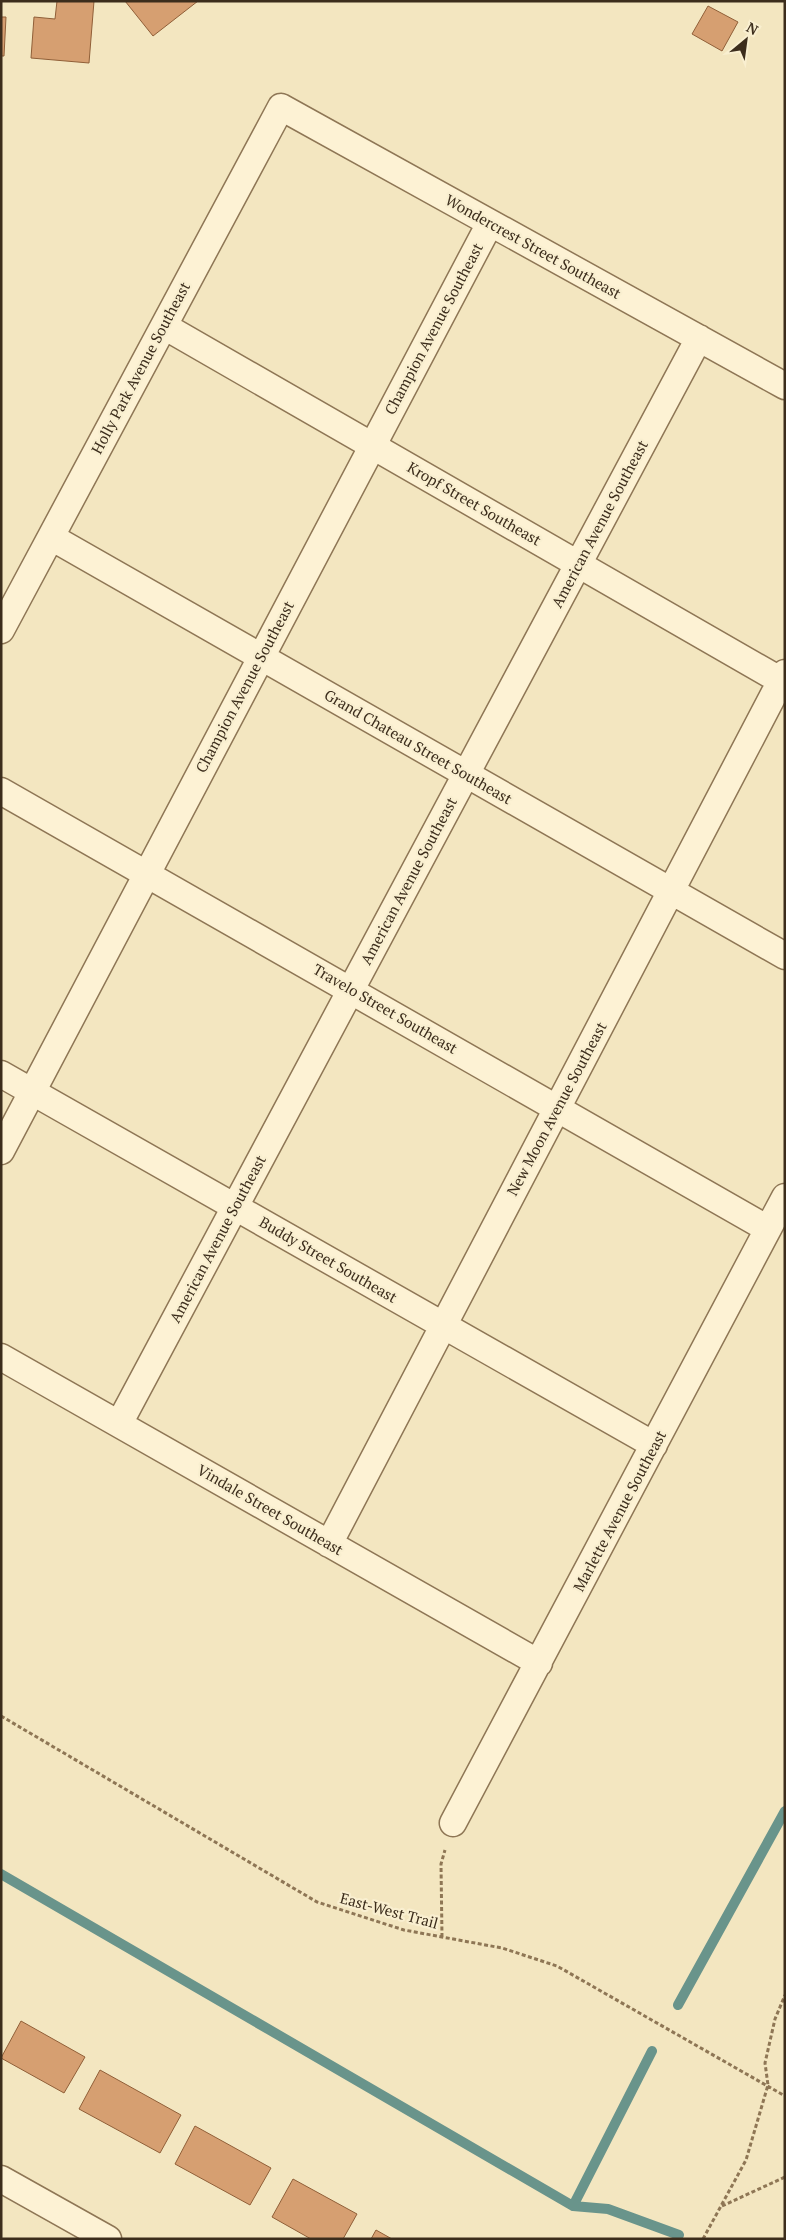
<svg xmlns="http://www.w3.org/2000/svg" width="786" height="2240" font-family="'PT Serif',serif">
	<rect width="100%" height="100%" fill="#f3e6c0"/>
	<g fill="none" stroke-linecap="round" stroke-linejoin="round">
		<path stroke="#69948b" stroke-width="10" d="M 1,1874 L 573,2206 L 608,2209 L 679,2235
			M 678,2005 L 785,1811
			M 573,2206 L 652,2051"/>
	</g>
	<path fill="#d69f71" stroke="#905f38" d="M 57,1 L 94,1 L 89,63 L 31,58 L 34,17 L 55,19 Z
		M 125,1 L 198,1 L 153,36 Z
		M 708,6 L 738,22 L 722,51 L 692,34 Z
		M 1,17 L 6,17 L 4,56 L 1,56 Z
		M 21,2021 L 85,2057 L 64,2093 L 1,2058 Z
		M 100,2070 L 181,2115 L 160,2153 L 79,2109 Z
		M 195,2126 L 271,2168 L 250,2205 L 175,2164 Z
		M 293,2179 L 357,2214 L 343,2239 L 311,2239 L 272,2217 Z
		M 376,2230 L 392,2239 L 371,2239 Z"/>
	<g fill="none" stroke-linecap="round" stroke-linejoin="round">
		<defs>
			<path id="minor" d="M 164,326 L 785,683
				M 51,537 L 785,956
				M 1,630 L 281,107 L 785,386
				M 1,791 L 768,1229
				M 1,1074 L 654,1445
				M 1,1151 L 490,223
				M 1,1357 L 539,1663
				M 119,1424 L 699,338
				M 329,1544 L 785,673
				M 453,1823 L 785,1197
				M 1,2179 L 108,2239"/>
		</defs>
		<use href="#minor" stroke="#8e7655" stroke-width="29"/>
		<path stroke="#8e7655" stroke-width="3" stroke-dasharray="4 2.5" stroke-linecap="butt" d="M 1,1716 L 317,1902 L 404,1930 L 502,1948 L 557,1966 L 785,2096
			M 442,1937 L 441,1864 L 445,1850
			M 722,2206 L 785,2177
			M 703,2239 L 746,2160 L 768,2085 L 765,2063 L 775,2019 L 785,1995"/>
		<use href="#minor" stroke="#fdf2d4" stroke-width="26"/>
	</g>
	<g text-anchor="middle" stroke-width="4.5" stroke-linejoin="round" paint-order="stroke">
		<g font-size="15" fill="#3c2d1c" stroke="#f9efd0">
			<text transform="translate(533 247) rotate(29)" y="5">Wondercrest Street Southeast</text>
			<text transform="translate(434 329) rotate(-62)" y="5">Champion Avenue Southeast</text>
			<text transform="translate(141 368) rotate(-62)" y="5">Holly Park Avenue Southeast</text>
			<text transform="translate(474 504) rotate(30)" y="5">Kropf Street Southeast</text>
			<text transform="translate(600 524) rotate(-62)" y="5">American Avenue Southeast</text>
			<text transform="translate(245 687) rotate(-62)" y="5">Champion Avenue Southeast</text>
			<text transform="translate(418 747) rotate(30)" y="5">Grand Chateau Street Southeast</text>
			<text transform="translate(409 881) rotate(-62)" y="5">American Avenue Southeast</text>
			<text transform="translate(385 1009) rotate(30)" y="5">Travelo Street Southeast</text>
			<text transform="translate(557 1109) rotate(-62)" y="5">New Moon Avenue Southeast</text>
			<text transform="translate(218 1239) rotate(-62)" y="5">American Avenue Southeast</text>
			<text transform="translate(328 1260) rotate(30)" y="5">Buddy Street Southeast</text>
			<text transform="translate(270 1510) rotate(30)" y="5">Vindale Street Southeast</text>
			<text transform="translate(620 1511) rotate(-62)" y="5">Marlette Avenue Southeast</text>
			<text transform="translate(389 1911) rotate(15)" y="5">East-West Trail</text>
		</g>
	</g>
	<rect width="786" height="2240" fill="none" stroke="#3c2d1c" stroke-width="5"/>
	<g transform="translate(746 40) rotate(29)" stroke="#f9efd0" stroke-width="4" paint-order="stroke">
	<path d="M0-4L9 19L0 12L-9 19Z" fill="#3c2d1c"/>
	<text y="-8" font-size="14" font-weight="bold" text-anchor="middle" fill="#3c2d1c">N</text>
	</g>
</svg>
